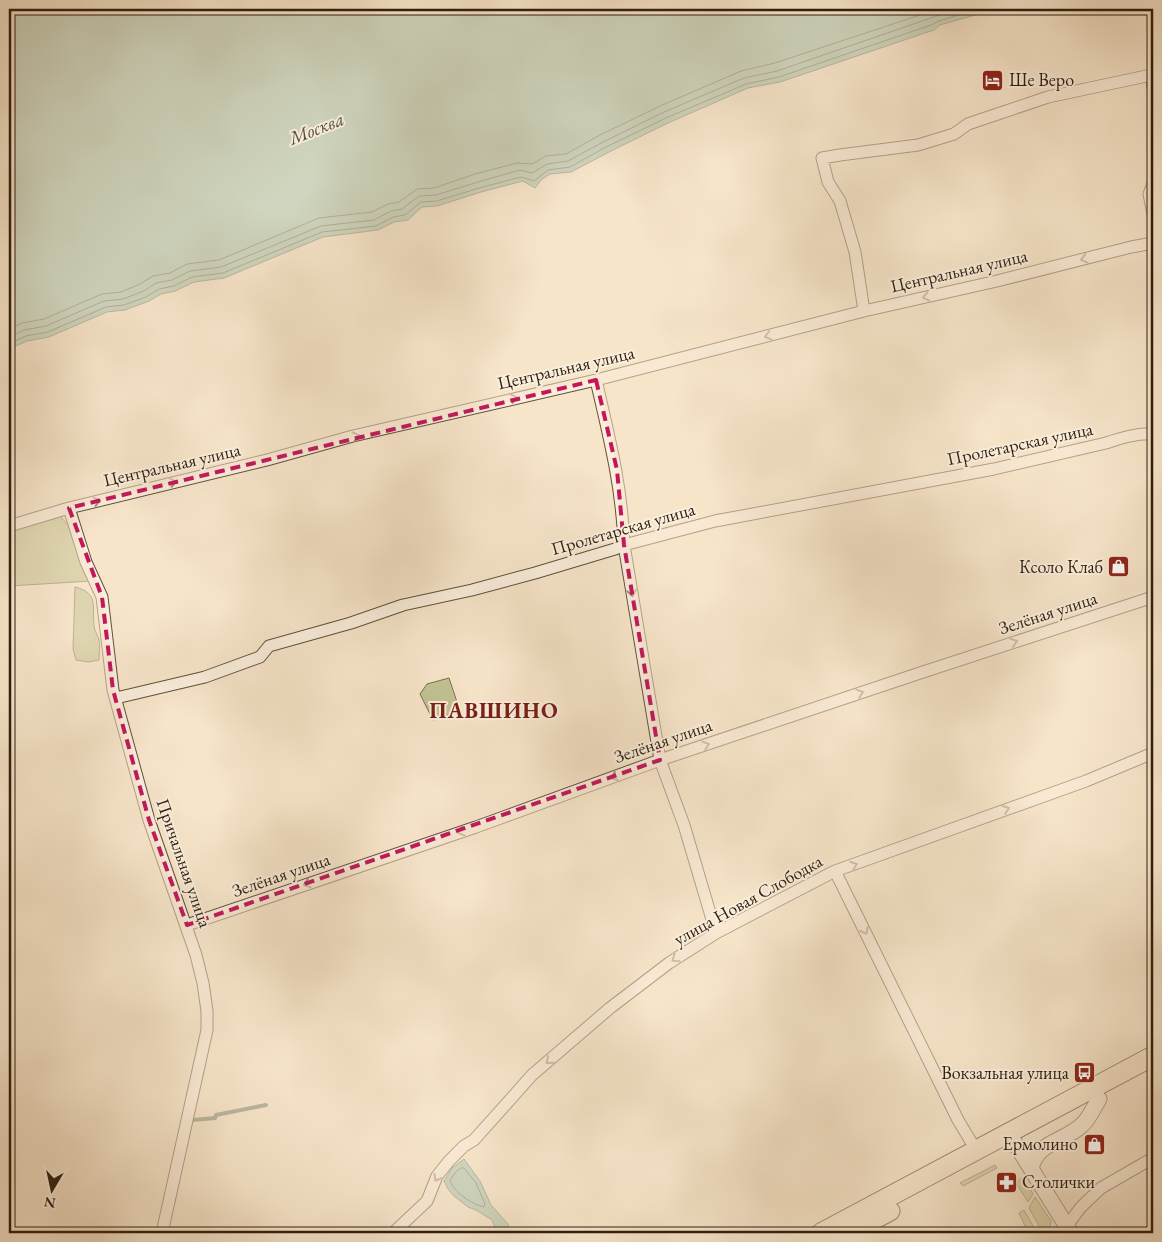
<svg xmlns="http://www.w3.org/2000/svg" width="1162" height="1242" font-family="'EB Garamond',serif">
	<rect width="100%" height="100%" fill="#f7e5ca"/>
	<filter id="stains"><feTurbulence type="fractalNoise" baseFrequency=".004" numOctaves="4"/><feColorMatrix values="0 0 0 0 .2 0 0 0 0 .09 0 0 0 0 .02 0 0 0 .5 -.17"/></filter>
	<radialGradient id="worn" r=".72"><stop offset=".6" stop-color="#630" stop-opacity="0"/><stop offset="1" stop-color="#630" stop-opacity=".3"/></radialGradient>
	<path fill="#c2c393" stroke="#787050" d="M 60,516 L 70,527 L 91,581 L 9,586 L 9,531 Z
		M 75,587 C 99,593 92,606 94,625 C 94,631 98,635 99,640 C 100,647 99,654 99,660 L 88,662 L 76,660 L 73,649 Z
		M 449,678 L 460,711 L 433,720 L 420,694 L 427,684 Z
		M 995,1165 L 997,1168 L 963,1186 L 960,1183 Z
		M 1023,1177 L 1033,1194 L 1028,1202 L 1016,1183 Z
		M 1035,1197 L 1051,1221 L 1050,1228 L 1043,1233 L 1029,1208 Z
		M 1024,1210 L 1037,1233 L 1024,1233 L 1026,1228 L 1019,1213 Z"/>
	<path fill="#9ec0b0" stroke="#727f6f" d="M 9,9 L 996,9 L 940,25 L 934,30 L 780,82 L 748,88 L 668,123 L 609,152 L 571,172 L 550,174 L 541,180 L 535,188 L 523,181 L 481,192 L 437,206 L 422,207 L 408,220 L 394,222 L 378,230 L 323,237 L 224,278 L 194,282 L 175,291 L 161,294 L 149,301 L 125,310 L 107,312 L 49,337 L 27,341 L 9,349 Z
		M 464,1159 L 480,1181 L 491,1205 L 508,1224 L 508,1233 L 497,1233 L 492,1220 L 476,1210 L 468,1207 L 454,1196 L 448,1189 L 444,1181 L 452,1168 Z"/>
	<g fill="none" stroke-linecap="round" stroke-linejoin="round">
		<path stroke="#666f5e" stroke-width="1" d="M 9,329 L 22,323 L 44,319 L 102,294 L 121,292 L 140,284 L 153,276 L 170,273 L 187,264 L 219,260 L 319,218 L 372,212 L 388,204 L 399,202 L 417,189 L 434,188 L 475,174 L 517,163 L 532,164 L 546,156 L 566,154 L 600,135 L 660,106 L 741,71 L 775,63 L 926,13 L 932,9
			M 9,337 L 24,330 L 46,326 L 104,301 L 123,299 L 144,291 L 156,283 L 172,280 L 190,271 L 221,267 L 321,226 L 374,220 L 391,211 L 402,209 L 419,196 L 436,195 L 478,182 L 520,170 L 532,173 L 547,164 L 568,161 L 603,142 L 664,112 L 744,78 L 777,71 L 957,9
			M 9,344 L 26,336 L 48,332 L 106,307 L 124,305 L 146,297 L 159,289 L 174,286 L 192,277 L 223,273 L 322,232 L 376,226 L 393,217 L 405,215 L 421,202 L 437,201 L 479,188 L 521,177 L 534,181 L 548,170 L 570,167 L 606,147 L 666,118 L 746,84 L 779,77 L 931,25 L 939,21 L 978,9
			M 461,1168 L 464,1168 L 476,1183 L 485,1204 L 484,1207 C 473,1205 453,1192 450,1180 L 456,1172 Z"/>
		<path stroke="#727f6f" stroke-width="4" d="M 193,1120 L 215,1118 L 216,1115 L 266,1105"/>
		<defs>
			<path id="minor" d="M 1153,184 L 1149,194 L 1153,214
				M 864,311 L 855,252 L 840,201 L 828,182 L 822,158 L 840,155 L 918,145 L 954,134 L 968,124 L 1048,97 L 1151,75 L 1153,87
				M 596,380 C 609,437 622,486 624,545 L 660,760 L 684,825 L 716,933
				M 69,508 L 86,562 L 102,597 L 113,690 L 149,820 L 196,955 L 203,983 L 207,1011 L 207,1030 L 162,1233
				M 9,526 L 69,508 L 267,460 L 353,436 L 596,380 L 864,311 L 997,281 L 1131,247 L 1153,243
				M 116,698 L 205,677 L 260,657 L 269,646 L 351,623 L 403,605 L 472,590 L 535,573 L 615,549 L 624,545 L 715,521 L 994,469 L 1106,443 C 1121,438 1137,433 1153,434
				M 835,871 L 958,1120 L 976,1150
				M 187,925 L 476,827 L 660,760 L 920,673 L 1153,597
				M 1066,1227 L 1081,1207 L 1101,1188 L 1153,1158
				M 393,1233 L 427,1201 L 437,1176 L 449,1161 L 464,1146 L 474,1140 L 532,1075 L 610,1008 L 669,963 L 716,933 L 835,871 L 1086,781 L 1153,753"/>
			<path id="tertiary" d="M 1015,1143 L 1071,1233
				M 1031,1169 C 1036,1142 1064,1142 1082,1125 C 1089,1119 1094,1107 1099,1099"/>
			<path id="primary" d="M 821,1233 L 1153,1056
				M 849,1233 L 890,1211"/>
		</defs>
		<use href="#minor" stroke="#61503c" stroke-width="13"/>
		<use href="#tertiary" stroke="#61503c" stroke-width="17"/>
		<use href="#primary" stroke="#2f1e0d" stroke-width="21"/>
		<use href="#minor" stroke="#faeedd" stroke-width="11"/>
		<use href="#tertiary" stroke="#faeedd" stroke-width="15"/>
		<use href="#primary" stroke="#f7e5ca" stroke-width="19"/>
	</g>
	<defs><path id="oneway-chevron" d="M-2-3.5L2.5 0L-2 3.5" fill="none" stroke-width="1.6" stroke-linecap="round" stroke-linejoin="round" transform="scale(1.25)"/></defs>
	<g stroke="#9f907f">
		<use href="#oneway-chevron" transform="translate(1084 259) rotate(166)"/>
		<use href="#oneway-chevron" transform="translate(926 297) rotate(167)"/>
		<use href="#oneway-chevron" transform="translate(768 336) rotate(166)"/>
		<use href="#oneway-chevron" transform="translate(514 398) rotate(-13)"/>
		<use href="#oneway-chevron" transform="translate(356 436) rotate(-14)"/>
		<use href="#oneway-chevron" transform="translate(173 482) rotate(-13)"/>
		<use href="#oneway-chevron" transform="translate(97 501) rotate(-14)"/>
		<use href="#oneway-chevron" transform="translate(632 593) rotate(81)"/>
		<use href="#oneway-chevron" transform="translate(1014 642) rotate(-18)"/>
		<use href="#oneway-chevron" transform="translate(860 693) rotate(-19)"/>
		<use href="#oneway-chevron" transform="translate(706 745) rotate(-19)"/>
		<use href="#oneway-chevron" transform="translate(614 777) rotate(160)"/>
		<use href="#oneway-chevron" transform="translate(1006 809) rotate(-20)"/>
		<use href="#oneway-chevron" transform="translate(461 832) rotate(161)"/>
		<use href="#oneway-chevron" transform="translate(854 865) rotate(-20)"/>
		<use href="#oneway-chevron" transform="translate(307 884) rotate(161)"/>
		<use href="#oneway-chevron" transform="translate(865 931) rotate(63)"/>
		<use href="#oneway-chevron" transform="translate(675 959) rotate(146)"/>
		<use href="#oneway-chevron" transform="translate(549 1061) rotate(139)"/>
		<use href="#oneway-chevron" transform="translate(437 1178) rotate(119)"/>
	</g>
	<path d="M0 0H1162V1242H0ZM 596,380 L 617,470 L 624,545 L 660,760 L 187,925 L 149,820 L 113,690 L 102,597 L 69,508 Z" fill="#f7e5ca" fill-opacity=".55" fill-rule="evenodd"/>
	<path fill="none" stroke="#c2185b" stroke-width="4" stroke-dasharray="10 6" stroke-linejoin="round" d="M 596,380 L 617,470 L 624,545 L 660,760 L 187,925 L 149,820 L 113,690 L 102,597 L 69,508 Z"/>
	<defs>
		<symbol id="hotel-square" viewBox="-11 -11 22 22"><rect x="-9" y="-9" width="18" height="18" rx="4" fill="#8f2418" stroke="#faeedd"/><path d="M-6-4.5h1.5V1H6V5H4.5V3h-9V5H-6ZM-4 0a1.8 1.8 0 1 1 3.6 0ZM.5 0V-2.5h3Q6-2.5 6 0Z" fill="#fff"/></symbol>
		<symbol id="shop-square" viewBox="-11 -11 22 22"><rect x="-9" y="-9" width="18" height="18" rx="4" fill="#8f2418" stroke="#faeedd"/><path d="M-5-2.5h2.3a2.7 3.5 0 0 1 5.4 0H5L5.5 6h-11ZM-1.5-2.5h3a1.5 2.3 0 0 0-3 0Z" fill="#fff"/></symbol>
		<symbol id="bus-square" viewBox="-11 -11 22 22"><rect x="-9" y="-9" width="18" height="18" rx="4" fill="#8f2418" stroke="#faeedd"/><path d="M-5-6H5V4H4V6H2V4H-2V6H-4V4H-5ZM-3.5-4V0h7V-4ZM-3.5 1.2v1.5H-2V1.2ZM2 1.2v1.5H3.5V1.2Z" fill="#fff"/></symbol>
		<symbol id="pharmacy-square" viewBox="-11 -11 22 22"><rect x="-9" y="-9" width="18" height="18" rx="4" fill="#8f2418" stroke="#faeedd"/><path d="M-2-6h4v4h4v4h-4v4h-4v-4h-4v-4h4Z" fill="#fff"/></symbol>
	</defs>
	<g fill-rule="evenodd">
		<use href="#hotel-square" x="980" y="68" width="25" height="25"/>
		<use href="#shop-square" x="1106" y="554" width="25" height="25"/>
		<use href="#bus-square" x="1072" y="1060" width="25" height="25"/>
		<use href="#shop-square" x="1082" y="1132" width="25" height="25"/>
		<use href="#pharmacy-square" x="994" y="1170" width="25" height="25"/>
	</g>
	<g text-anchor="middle" stroke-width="4" stroke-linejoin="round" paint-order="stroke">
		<g font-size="18" fill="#2f1e0d" stroke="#faeedd" text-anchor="end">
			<text x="1009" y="86" text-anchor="start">Ше Веро</text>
			<text x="1103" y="573">Ксоло Клаб</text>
			<text x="1069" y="1079">Вокзальная улица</text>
			<text x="1078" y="1150">Ермолино</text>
			<text x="1022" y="1188" text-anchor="start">Столички</text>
		</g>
		<g font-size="18" fill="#2f1e0d" stroke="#faeedd">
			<text transform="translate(959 271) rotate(-13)" y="6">Центральная улица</text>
			<text transform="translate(566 368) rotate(-13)" y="6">Центральная улица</text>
			<text transform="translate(1020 444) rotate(-12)" y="6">Пролетарская улица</text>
			<text transform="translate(172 465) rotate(-13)" y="6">Центральная улица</text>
			<text transform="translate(623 529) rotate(-16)" y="6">Пролетарская улица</text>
			<text transform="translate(1048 613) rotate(-18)" y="6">Зелёная улица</text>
			<text transform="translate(663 741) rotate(-19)" y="6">Зелёная улица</text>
			<text transform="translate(184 863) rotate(71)" y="6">Причальная улица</text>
			<text transform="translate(281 875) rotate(-19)" y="6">Зелёная улица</text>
			<text transform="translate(748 900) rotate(-29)" y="6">улица Новая Слободка</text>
		</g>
		<g font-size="19" font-style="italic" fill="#504f3e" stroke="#faeedd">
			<text transform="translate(316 128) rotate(-22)" y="7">Москва</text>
		</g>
		<g font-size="22" font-weight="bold" letter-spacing="1" fill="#7a1f14" stroke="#faeedd">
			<text x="494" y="718">ПАВШИНО</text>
		</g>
	</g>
	<rect width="1162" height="1242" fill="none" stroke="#f7e5ca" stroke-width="30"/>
	<rect x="10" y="10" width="1142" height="1222" fill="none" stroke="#2f1e0d" stroke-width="2.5"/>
	<rect x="15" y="15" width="1132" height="1212" fill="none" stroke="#2f1e0d"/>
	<g transform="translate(52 1190) rotate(189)" stroke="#faeedd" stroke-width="4" paint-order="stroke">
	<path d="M0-4L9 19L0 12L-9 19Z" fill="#2f1e0d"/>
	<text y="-8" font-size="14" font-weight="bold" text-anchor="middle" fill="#2f1e0d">N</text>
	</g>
	<rect width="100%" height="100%" filter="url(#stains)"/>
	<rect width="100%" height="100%" fill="url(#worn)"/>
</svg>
